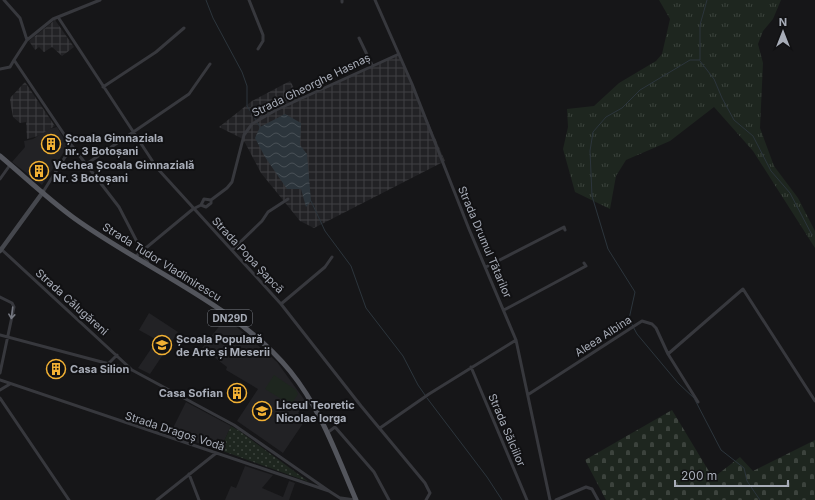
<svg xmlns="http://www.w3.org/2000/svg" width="815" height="500" font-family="Inter,sans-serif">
	<defs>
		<pattern id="industrial-grid" width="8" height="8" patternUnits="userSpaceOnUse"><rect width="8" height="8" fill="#222225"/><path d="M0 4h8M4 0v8" fill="none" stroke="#3f3f43"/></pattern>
		<pattern id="grass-tufts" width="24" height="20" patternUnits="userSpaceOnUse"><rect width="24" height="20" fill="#1e261f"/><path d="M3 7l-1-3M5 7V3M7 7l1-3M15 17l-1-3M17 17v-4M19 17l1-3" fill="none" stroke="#3c433d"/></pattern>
		<pattern id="cemetery-stones" width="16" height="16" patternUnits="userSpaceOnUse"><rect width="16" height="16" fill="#1e261f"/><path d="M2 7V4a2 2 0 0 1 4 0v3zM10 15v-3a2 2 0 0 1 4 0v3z" fill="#3c433d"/></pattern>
		<pattern id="park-dots" width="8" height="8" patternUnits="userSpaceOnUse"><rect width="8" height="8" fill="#1e261f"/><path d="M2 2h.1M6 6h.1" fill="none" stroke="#3c433d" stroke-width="1.8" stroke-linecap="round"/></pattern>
		<pattern id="water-waves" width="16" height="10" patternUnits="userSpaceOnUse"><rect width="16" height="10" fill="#2c353c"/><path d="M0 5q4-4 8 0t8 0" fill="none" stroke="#485056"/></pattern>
	</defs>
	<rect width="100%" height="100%" fill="#161618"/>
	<path fill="#222225" d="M 57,127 L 68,146 L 42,185 L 12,162 L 25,147 L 24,141 L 33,139 L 49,129 Z
		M 149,313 L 178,332 L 150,374 L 138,368 L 157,340 L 139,330 Z
		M 225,319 L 238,328 L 277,362 L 306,402 L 298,413 L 306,419 L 283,453 L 237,421 L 258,389 L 226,370 L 227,367 L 202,348 Z
		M 186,402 L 231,426 L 220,450 L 170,434 Z
		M 245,466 L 273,475 L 262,488 L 283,497 L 289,481 L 295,483 L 289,500 L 225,500 L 231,486 L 236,488 Z"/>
	<path fill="url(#industrial-grid)" d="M 55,20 L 74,47 L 62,56 L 52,47 L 44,52 L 39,47 L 35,50 L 29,41 Z
		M 399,54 L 445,161 L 314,228 L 300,221 L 261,173 L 243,139 L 219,127 L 252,101 L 290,81 L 301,100 Z
		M 25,82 L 55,126 L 38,136 L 27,139 L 26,122 L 20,123 L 13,117 L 10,101 L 10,98 Z"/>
	<path fill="url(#grass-tufts)" d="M 659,0 L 781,0 L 773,19 L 763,31 L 758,44 L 763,63 L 760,128 L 774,166 L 798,198 L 815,231 L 815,248 L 753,151 L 714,107 L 670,141 L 626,160 L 616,176 L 610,209 L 575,192 L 563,149 L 568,127 L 567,109 L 594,106 L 619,83 L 656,61 L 662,54 L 670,19 Z"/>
	<path fill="url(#cemetery-stones)" d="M 672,410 L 713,478 L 740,457 L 753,471 L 815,440 L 815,500 L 606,500 L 585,460 Z"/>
	<path fill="url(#park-dots)" d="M 231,426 L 238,430 L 309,482 L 220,450 Z"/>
	<path fill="#1e261f" d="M 274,375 L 296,390 L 298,394 L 291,405 L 265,389 Z"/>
	<path fill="url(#water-waves)" d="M 285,114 L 301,123 L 300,145 L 307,154 L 311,201 L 306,207 L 301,189 L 287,189 L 265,157 L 255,138 L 260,127 Z"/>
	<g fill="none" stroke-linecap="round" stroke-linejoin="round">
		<path stroke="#2c353c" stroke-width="1" d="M 206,0 L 213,18 L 242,72 L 247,86 L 247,106 L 256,120
			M 707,0 L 700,25 L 700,60 L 690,60 L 640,90 L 622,108 L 606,117 L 593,132 L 590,151 L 592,196 L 608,249 L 635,292 L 629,319 L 637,334 L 678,383 L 694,398 L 721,450 L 744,468 L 747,481 L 760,500
			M 700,61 L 714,79 L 722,98 L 734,120 L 753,136 L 771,171 L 790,193 L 812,235
			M 257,122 L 260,127
			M 311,201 L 325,231 L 351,266 L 366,308 L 403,356 L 418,385 L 425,395
			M 427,398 L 487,477 L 502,500"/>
		<path stroke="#37383d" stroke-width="3" d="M 4,0 L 20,18 L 27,40 L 14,60 L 72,146 L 119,207 L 148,263
			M 249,0 L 263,35 L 263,41 L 258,49
			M 342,0 L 342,2
			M 375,0 L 412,84 L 469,229 L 516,340 L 550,500
			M 58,17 L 157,168 L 281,304 L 361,406 L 425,483 L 430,493 L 426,500
			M 359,38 L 372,65
			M 27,40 L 53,19 L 100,0
			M 0,69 L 10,67 L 14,60
			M 103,87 L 156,52 L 184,28
			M 85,165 L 189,94 L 210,64
			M 0,179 L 10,165
			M 43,192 L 72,146
			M 201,205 L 206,207 L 211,203 L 211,200
			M 0,248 L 131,369
			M 232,250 L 262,221 L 268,212 L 288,199
			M 135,257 L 193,209 L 201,205 L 204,199 L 211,200 L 227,188 L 232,182 L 244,135 L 252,124 L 276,110 L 399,54
			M 486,267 L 564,227 L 565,230
			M 0,297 L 12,303 L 14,307 L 0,373
			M 281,304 L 325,267 L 332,257
			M 504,310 L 586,266 L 584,263
			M 0,335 L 132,370 L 234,425 L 329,491
			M 668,354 L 743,289 L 815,401
			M 109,363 L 117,355
			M 471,367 L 527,500
			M 0,380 L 329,491 L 343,500
			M 0,390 L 10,384
			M 529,394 L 642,321 L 652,324 L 656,328 L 668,354 L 698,402
			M 0,398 L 69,500
			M 380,428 L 429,394 L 516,340
			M 327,433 L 335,427 L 374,472 L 389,500
			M 189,474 L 199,500
			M 341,498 L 355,500
			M 157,500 L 215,454
			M 556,500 L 586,487 L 592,489 L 598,500"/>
		<path stroke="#45474d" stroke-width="4.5" d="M 0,251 L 43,192"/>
		<path stroke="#53555c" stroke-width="5" d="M 0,156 C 25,177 48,199 74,218 C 143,268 236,305 290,371 C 321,409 337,456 356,500"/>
	</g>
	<defs><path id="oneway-shaft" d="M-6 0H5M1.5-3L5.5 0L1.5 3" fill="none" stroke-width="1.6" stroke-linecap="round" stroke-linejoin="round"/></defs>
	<use stroke="#757881" href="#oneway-shaft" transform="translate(12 313) rotate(97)"/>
	<defs>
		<symbol id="building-ring" viewBox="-11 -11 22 22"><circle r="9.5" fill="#111113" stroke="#f2b134" stroke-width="1.5"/><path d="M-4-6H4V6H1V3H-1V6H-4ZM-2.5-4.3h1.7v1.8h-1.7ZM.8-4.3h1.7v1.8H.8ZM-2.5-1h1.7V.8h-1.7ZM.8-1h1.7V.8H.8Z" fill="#f2b134"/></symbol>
		<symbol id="school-ring" viewBox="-11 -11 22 22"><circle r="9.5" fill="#111113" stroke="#f2b134" stroke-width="1.5"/><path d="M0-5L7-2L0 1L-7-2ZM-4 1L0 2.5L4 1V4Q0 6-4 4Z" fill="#f2b134"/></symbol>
		<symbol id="university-ring" viewBox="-11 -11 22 22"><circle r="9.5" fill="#111113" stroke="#f2b134" stroke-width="1.5"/><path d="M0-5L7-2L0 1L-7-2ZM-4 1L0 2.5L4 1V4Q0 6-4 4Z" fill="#f2b134"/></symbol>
	</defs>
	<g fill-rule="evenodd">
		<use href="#building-ring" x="40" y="133" width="22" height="22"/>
		<use href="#building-ring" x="28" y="160" width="22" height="22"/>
		<use href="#school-ring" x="151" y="334" width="22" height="22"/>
		<use href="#building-ring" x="45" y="358" width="22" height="22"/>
		<use href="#building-ring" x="226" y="382" width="22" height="22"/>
		<use href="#university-ring" x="251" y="400" width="22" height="22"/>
	</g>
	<g text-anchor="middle" stroke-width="4" stroke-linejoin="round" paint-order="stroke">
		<rect fill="#111113" stroke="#7b7e86" stroke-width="1" x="208" y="310" width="44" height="16" rx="3"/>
		<g font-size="10" font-weight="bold" fill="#a8adb8">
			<text x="230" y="322">DN29D</text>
		</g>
		<g font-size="11" fill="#a8adb8" stroke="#111113">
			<text transform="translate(311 85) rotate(-26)" y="4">Strada Gheorghe Hasnaș</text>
			<text transform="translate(485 242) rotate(67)" y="4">Strada Drumul Tătarilor</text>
			<text transform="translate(248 255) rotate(47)" y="4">Strada Popa Șapcă</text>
			<text transform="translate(162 262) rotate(32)" y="4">Strada Tudor Vladimirescu</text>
			<text transform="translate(72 302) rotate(42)" y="4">Strada Călugăreni</text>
			<text transform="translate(603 336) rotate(-33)" y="4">Aleea Albina</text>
			<text transform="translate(507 430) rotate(67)" y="4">Strada Sălciilor</text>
			<text transform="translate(175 431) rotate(18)" y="4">Strada Dragoș Vodă</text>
		</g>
		<g font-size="11" font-weight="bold" fill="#a8adb8" stroke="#111113" text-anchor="start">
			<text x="65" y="142">Școala Gimnaziala<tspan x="65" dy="13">nr. 3 Botoșani</tspan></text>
			<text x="53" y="169">Vechea Școala Gimnazială<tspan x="53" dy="13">Nr. 3 Botoșani</tspan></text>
			<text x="176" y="343">Școala Populară<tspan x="176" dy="13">de Arte și Meserii</tspan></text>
			<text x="70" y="373">Casa Silion</text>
			<text x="223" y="397" text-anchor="end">Casa Sofian</text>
			<text x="276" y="409">Liceul Teoretic<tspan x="276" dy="13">Nicolae Iorga</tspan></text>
		</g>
	</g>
	<g transform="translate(783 32)" stroke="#111113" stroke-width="3" paint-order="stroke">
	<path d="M0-3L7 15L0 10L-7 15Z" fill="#a8adb8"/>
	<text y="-6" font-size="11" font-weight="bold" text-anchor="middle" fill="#a8adb8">N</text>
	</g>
	<path d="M675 480v6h113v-6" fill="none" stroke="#a8adb8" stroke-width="2"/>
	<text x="681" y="480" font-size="12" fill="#a8adb8" stroke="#111113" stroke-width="3" paint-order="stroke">200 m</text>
</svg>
